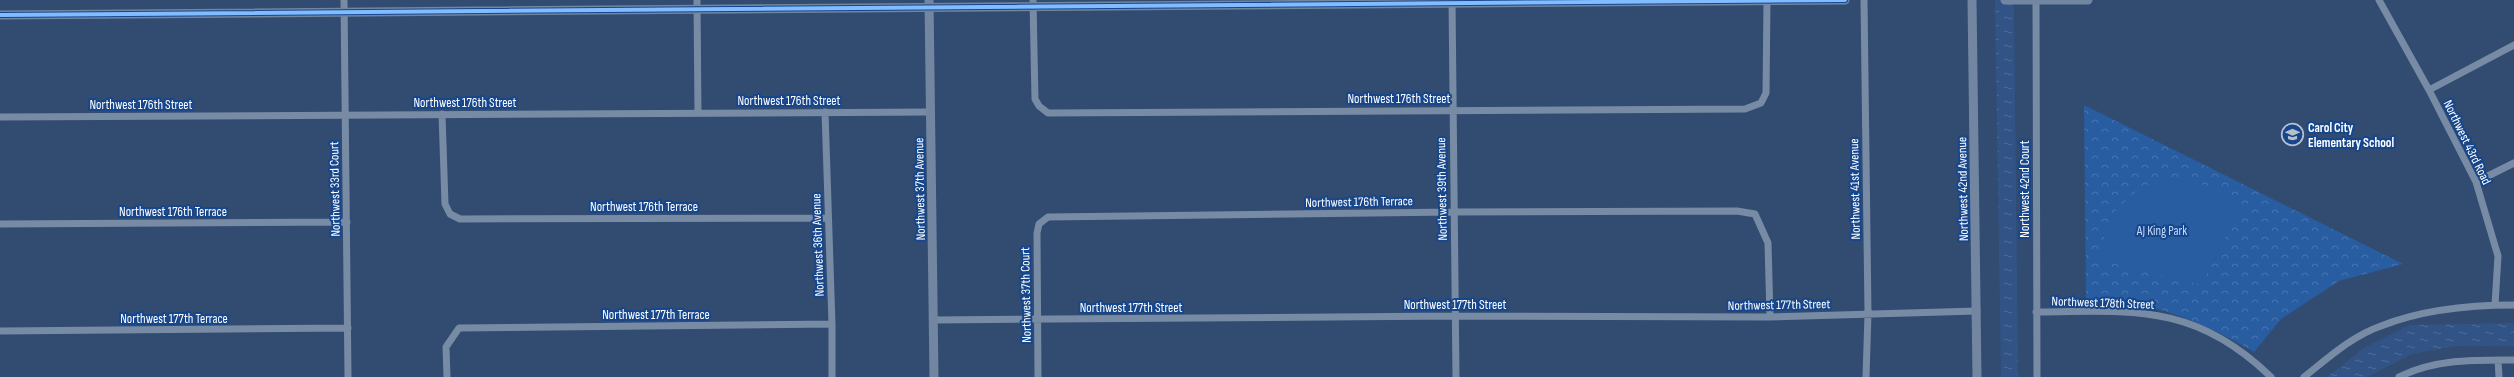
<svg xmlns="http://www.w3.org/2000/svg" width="2514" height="377" font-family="'Sofia Sans Condensed',sans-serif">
	<defs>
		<pattern id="park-crowns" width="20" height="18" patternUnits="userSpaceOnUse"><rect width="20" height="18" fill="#295da2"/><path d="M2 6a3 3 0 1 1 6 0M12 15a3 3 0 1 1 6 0" fill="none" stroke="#4975b0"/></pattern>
		<pattern id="water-ripples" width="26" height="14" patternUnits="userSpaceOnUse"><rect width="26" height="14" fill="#315385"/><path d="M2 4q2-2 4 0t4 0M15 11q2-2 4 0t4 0" fill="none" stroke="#506d97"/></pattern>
	</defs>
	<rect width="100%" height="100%" fill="#314b71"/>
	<path fill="url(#park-crowns)" d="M 2084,105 L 2403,264 L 2339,281 L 2281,319 L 2254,352 C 2200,320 2150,300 2086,300 Z"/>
	<path fill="#295da2" d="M 2162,180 L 2197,182 L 2242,204 L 2203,282 L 2199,284 L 2096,259 L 2114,212 L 2140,188 Z"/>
	<path fill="url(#water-ripples)" d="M 1995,0 L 2014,0 L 2018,377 L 2001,377 Z
		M 2514,323 L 2514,346 L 2456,346 L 2412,354 L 2367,377 L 2327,377 L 2364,348 L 2409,325 Z"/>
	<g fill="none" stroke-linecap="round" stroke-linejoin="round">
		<path stroke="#788ba5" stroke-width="7" d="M 344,0 L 348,377
			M 697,0 L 698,113
			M 1033,0 L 1035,99 L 1039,106 L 1048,113 L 1745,109 L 1761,103 L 1766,93 L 1767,0
			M 1452,0 L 1456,377
			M 1864,0 L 1868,314 L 1866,377
			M 2036,0 L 2037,377
			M 2379,0 L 2429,90 L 2476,182 L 2498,256 L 2495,305
			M 2429,90 L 2514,45
			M 825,112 L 832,324 L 832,377
			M 442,114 L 445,204 L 450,214 L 460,219 L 828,218
			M 0,117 L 931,112
			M 2476,182 L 2514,163
			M 0,224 L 347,222
			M 2036,312 C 2133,311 2195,303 2271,377
			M 933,320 L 1455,316 L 1770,317 L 1977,311
			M 0,331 L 348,328
			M 2498,360 L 2499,377
			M 447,377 L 446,347 L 459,328 L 832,324
			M 1038,377 L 1037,233 L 1039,224 L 1048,217 L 1453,212 L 1737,211 L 1755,214 L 1768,243 L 1770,317
			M 2304,377 C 2328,358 2352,336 2381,326 C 2421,310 2471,305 2514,305
			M 2399,377 C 2435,359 2474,360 2514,360"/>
		<path stroke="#7386a1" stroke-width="9" d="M 929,0 L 934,377
			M 1972,0 L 1977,377
			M 2005,0 L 2088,0
			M 0,15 L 1845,0"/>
		<defs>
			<path id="cycleway" d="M 0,15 L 1845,0"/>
		</defs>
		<use href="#cycleway" stroke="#16468c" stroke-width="6"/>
		<use href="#cycleway" stroke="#80bcff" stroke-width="4"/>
	</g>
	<defs>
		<symbol id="school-ring" viewBox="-11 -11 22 22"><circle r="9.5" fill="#16468c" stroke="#b7c0cd" stroke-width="1.5"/><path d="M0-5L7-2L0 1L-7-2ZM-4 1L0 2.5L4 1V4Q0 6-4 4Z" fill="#b7c0cd"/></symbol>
	</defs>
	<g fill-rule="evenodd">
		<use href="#school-ring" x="2280" y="122" width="25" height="25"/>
	</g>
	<g text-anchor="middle" stroke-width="4" stroke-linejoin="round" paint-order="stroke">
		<g font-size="13" fill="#fff" stroke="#16468c">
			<text x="1399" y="103">Northwest 176th Street</text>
			<text x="789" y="105">Northwest 176th Street</text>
			<text x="465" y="107">Northwest 176th Street</text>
			<text x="141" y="109">Northwest 176th Street</text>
			<text transform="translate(2468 142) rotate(64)" y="5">Northwest 43rd Road</text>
			<text transform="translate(334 189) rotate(-91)" y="5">Northwest 33rd Court</text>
			<text transform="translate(919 189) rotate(-91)" y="5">Northwest 37th Avenue</text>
			<text transform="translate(1441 189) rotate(-91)" y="5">Northwest 39th Avenue</text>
			<text transform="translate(1854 189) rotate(-91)" y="5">Northwest 41st Avenue</text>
			<text transform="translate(1962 189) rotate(-91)" y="5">Northwest 42nd Avenue</text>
			<text transform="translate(2024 189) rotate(-90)" y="5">Northwest 42nd Court</text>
			<text transform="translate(1359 201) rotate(-1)" y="5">Northwest 176th Terrace</text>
			<text x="644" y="211">Northwest 176th Terrace</text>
			<text x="173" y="216">Northwest 176th Terrace</text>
			<text transform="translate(817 245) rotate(-92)" y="5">Northwest 36th Avenue</text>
			<text transform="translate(1025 295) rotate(-91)" y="5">Northwest 37th Court</text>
			<text transform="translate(2103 302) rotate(2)" y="5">Northwest 178th Street</text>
			<text x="1455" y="309">Northwest 177th Street</text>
			<text transform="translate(1779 304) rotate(-1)" y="5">Northwest 177th Street</text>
			<text x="1131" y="312">Northwest 177th Street</text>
			<text x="656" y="319">Northwest 177th Terrace</text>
			<text x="174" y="323">Northwest 177th Terrace</text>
		</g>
		<g font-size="13" font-weight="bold" fill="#fff" stroke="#16468c" text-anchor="start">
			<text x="2308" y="132">Carol City<tspan x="2308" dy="15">Elementary School</tspan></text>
		</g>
		<g font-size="13" fill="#c5dcfb" stroke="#16468c">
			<text x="2162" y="235">AJ King Park</text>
		</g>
	</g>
</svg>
